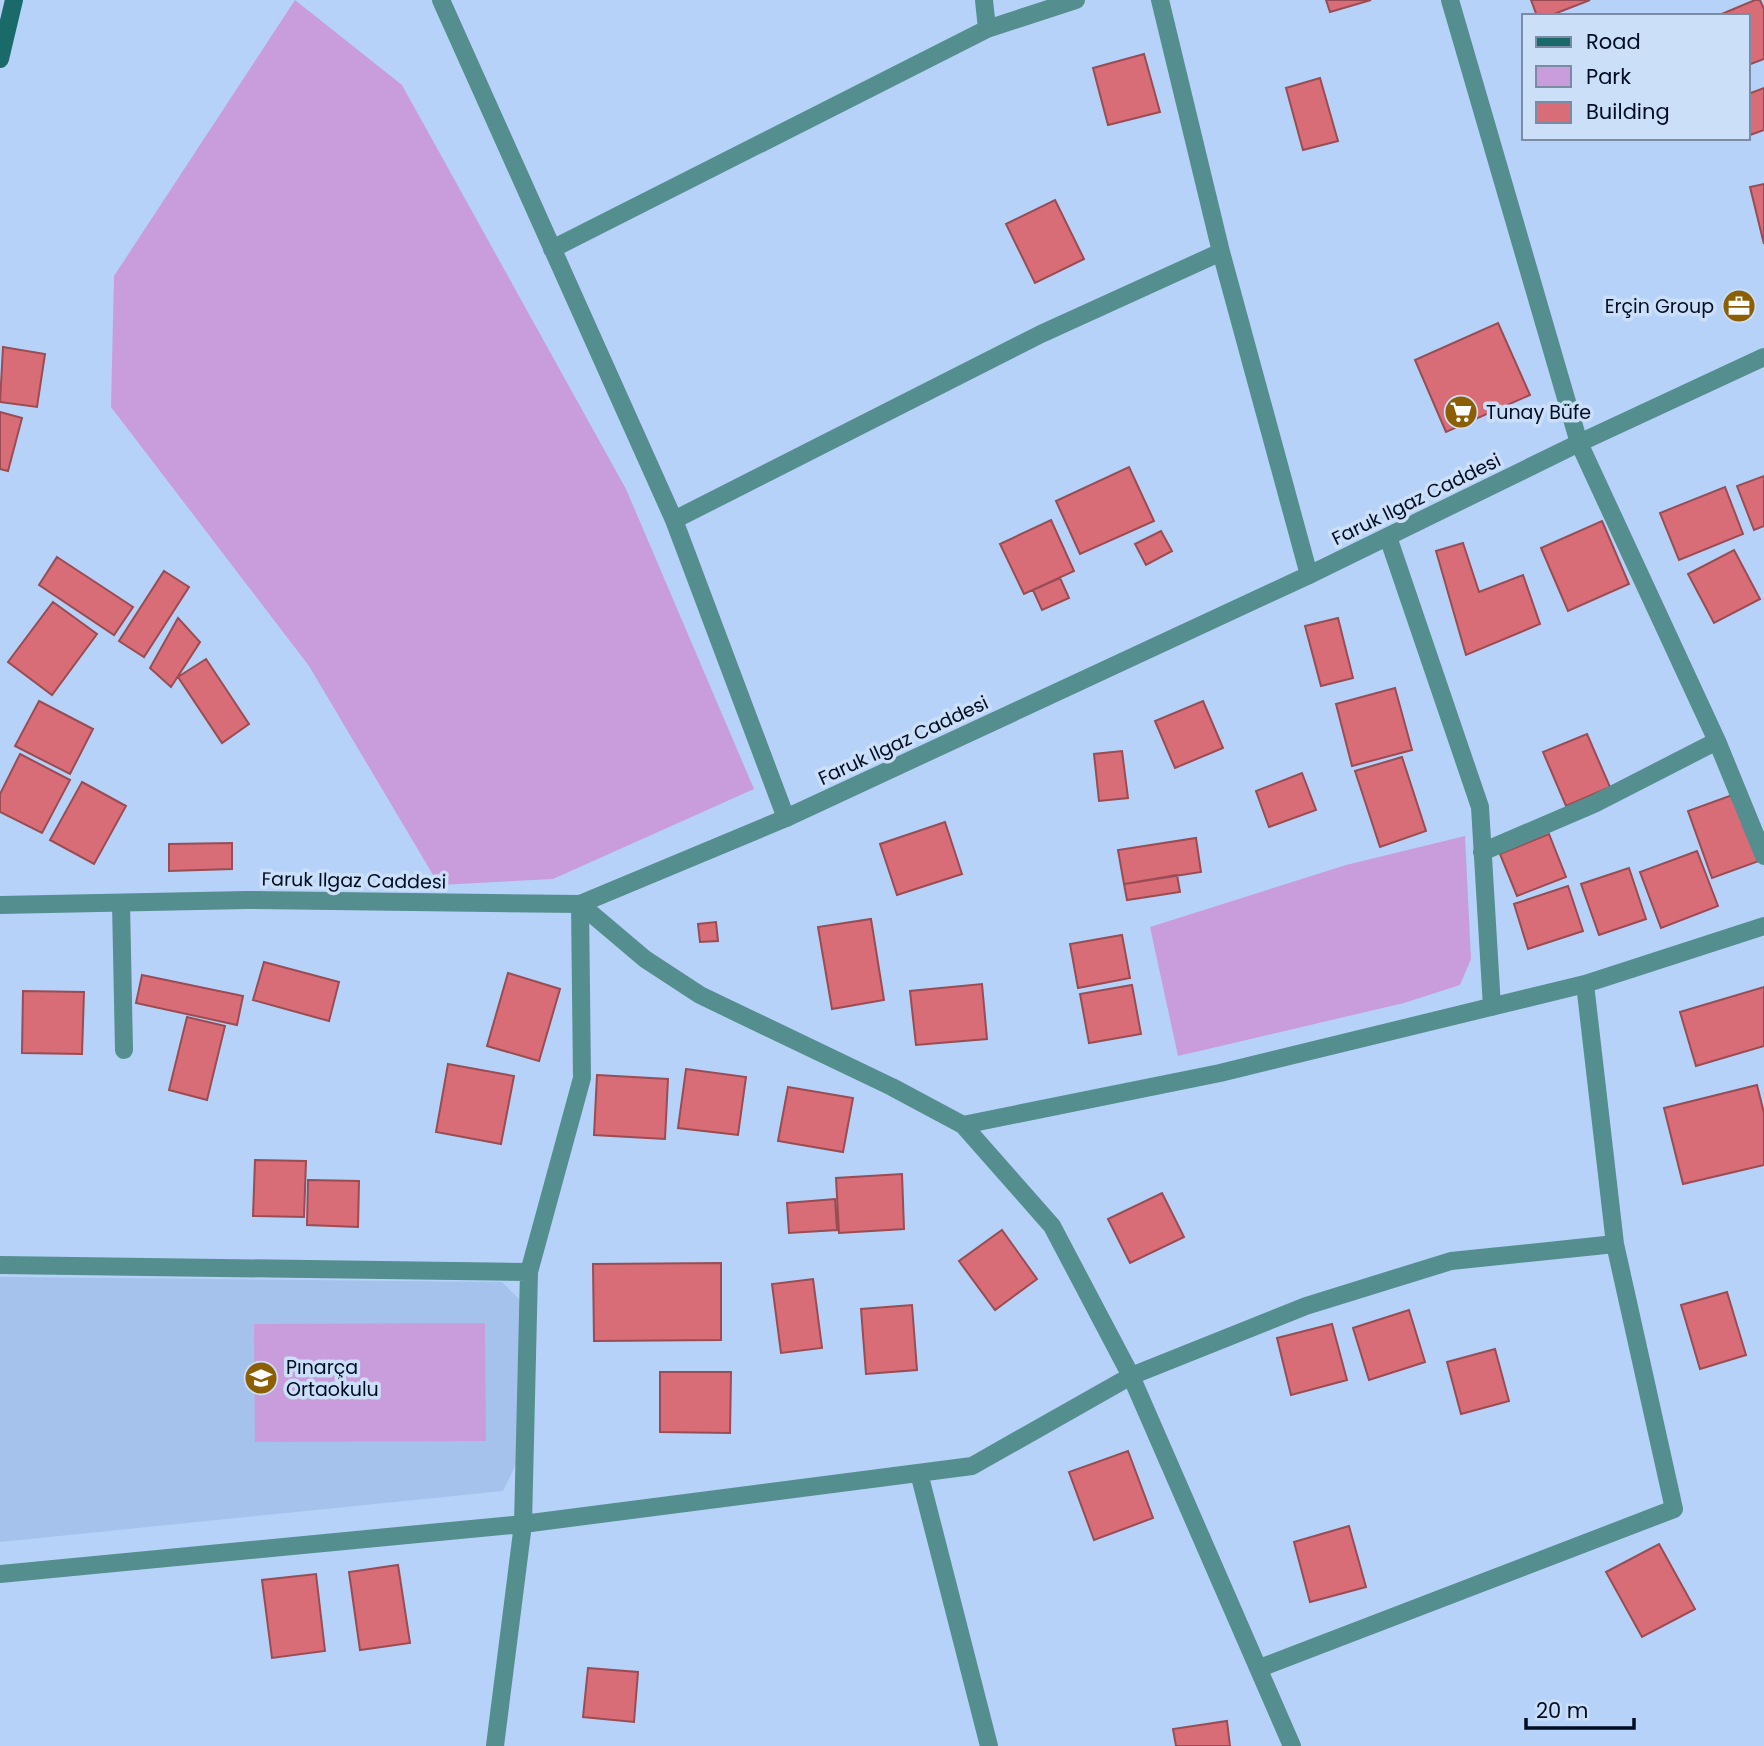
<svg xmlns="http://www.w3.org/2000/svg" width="1764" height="1746" font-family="Poppins,sans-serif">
	<rect width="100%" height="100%" fill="#b6d2f8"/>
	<path fill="#a4c2ec" d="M 0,1277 L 502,1282 L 522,1302 L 521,1454 L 503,1491 L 0,1542 Z"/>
	<path fill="#c99ddb" d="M 295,0 L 402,85 L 626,489 L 754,789 L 553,879 L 439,885 L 309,666 L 111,407 L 114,276 Z
		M 1465,836 L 1471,959 L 1460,985 L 1404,1003 L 1178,1056 L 1150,927 L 1346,865 Z
		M 485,1323 L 486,1441 L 255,1442 L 254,1324 Z"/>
	<path fill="#d96d77" stroke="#994c53" stroke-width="2" d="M 1326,0 L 1371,0 L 1330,12 Z
		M 1531,0 L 1590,0 L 1549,16 L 1537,16 Z
		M 1755,0 L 1760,0 L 1764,9 L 1764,59 L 1748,65 L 1748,16 L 1717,16 Z
		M 1144,54 L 1160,112 L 1108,125 L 1093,68 Z
		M 1320,78 L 1338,141 L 1303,150 L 1286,88 Z
		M 1764,88 L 1764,130 L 1750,135 L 1748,94 Z
		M 1764,184 L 1764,244 L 1750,187 Z
		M 1055,200 L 1084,259 L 1035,283 L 1006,224 Z
		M 1498,323 L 1530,395 L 1446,432 L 1415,360 Z
		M 3,347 L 45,354 L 37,407 L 0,402 Z
		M 0,412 L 22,418 L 8,471 L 0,469 Z
		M 1129,467 L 1154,521 L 1080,554 L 1056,501 Z
		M 1764,476 L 1764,526 L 1754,530 L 1737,486 Z
		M 1725,487 L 1743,534 L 1679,560 L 1660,513 Z
		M 1051,520 L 1074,571 L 1024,594 L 1000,544 Z
		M 1602,521 L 1629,584 L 1568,611 L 1541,548 Z
		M 1161,531 L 1172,551 L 1146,565 L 1135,544 Z
		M 1463,543 L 1479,592 L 1523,575 L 1540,624 L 1466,655 L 1436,551 Z
		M 1734,550 L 1760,599 L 1714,623 L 1688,574 Z
		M 57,557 L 133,607 L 114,635 L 39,585 Z
		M 164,571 L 189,587 L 144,657 L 119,641 Z
		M 1060,578 L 1069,598 L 1042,610 L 1033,590 Z
		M 53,602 L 97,634 L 52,695 L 8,662 Z
		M 178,618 L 200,642 L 171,687 L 150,668 Z
		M 1338,618 L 1353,678 L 1321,686 L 1305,626 Z
		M 206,659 L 249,724 L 222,743 L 178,677 Z
		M 1395,688 L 1412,750 L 1352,766 L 1336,704 Z
		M 39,701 L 93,729 L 70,774 L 15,746 Z
		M 1203,701 L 1223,748 L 1175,768 L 1155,721 Z
		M 1587,734 L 1610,787 L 1566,806 L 1543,752 Z
		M 1122,751 L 1128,798 L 1099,801 L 1094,754 Z
		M 20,754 L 70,780 L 42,833 L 0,812 L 0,794 Z
		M 1402,757 L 1426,831 L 1380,847 L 1355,771 Z
		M 1302,773 L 1316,810 L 1269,827 L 1256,791 Z
		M 82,782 L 126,806 L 94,864 L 50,840 Z
		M 1735,794 L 1759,861 L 1712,878 L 1688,811 Z
		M 945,822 L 962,874 L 897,895 L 880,844 Z
		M 1549,834 L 1566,877 L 1517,896 L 1500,854 Z
		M 1196,838 L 1201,872 L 1124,884 L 1118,850 Z
		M 232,843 L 232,869 L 169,871 L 169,844 Z
		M 1697,851 L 1718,906 L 1661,928 L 1640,872 Z
		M 1629,868 L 1646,919 L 1599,935 L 1581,884 Z
		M 1177,875 L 1180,892 L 1127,900 L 1124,884 Z
		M 1568,886 L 1583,931 L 1528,949 L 1514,904 Z
		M 871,919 L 884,1000 L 832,1009 L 818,927 Z
		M 716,922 L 718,941 L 700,942 L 698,924 Z
		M 1122,935 L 1130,978 L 1078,988 L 1070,944 Z
		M 264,962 L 339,982 L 329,1021 L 253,1000 Z
		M 508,973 L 560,989 L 539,1061 L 487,1046 Z
		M 142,975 L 243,996 L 237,1025 L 136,1003 Z
		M 982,984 L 987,1039 L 916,1045 L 910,991 Z
		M 1132,985 L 1141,1034 L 1089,1043 L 1080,994 Z
		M 1764,987 L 1764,1046 L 1696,1066 L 1680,1012 Z
		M 23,991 L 84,992 L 82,1054 L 22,1053 Z
		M 187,1017 L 225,1026 L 207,1100 L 169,1090 Z
		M 448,1064 L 514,1076 L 501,1144 L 436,1132 Z
		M 686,1069 L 746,1077 L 738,1135 L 678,1128 Z
		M 597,1075 L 668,1079 L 665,1139 L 594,1135 Z
		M 1757,1085 L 1764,1113 L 1764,1165 L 1683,1184 L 1664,1108 Z
		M 788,1087 L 853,1098 L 843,1152 L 778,1141 Z
		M 255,1160 L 306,1161 L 304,1217 L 253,1216 Z
		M 902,1174 L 904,1229 L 839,1233 L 836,1178 Z
		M 308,1180 L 359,1181 L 358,1227 L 307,1225 Z
		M 1162,1193 L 1184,1237 L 1130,1263 L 1108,1219 Z
		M 835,1199 L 837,1230 L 789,1233 L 787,1203 Z
		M 1002,1230 L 1037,1279 L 995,1310 L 959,1261 Z
		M 721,1263 L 721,1340 L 594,1341 L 593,1264 Z
		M 813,1279 L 822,1348 L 781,1353 L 772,1284 Z
		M 1727,1292 L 1746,1355 L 1700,1369 L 1681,1305 Z
		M 912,1305 L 917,1370 L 866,1374 L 861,1309 Z
		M 1409,1310 L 1425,1362 L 1369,1380 L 1353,1328 Z
		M 1332,1324 L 1347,1380 L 1291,1395 L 1277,1338 Z
		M 1495,1349 L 1509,1401 L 1461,1414 L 1447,1362 Z
		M 660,1372 L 731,1372 L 730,1433 L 660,1432 Z
		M 1128,1451 L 1153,1518 L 1094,1540 L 1069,1472 Z
		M 1349,1526 L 1366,1587 L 1310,1602 L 1294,1542 Z
		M 1659,1544 L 1695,1609 L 1642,1637 L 1606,1572 Z
		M 398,1565 L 410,1643 L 360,1650 L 349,1572 Z
		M 316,1574 L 325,1651 L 272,1658 L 262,1580 Z
		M 588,1668 L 638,1672 L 634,1722 L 583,1717 Z
		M 1227,1721 L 1230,1746 L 1176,1746 L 1173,1729 Z"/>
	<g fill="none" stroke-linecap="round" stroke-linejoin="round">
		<path stroke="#548e8e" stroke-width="18" d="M 121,903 L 124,1050"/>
		<path stroke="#548e8e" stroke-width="18" d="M 441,0 L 674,520 L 786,818
			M 984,0 L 987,29
			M 1160,0 L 1221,252 L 1309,575
			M 1450,0 L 1579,443 L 1717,741 L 1764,856
			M 552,249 L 987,29 L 1076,0
			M 674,520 L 1041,334 L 1221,252
			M 1388,537 L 1480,807 L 1492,1007
			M 1482,852 L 1594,804 L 1717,741
			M 580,904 L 645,959 L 700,995 L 892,1087 L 963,1125 L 1052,1226 L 1131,1376 L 1292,1746
			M 963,1125 L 1220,1073 L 1585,984 L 1764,926
			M 0,1265 L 529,1272
			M 919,1473 L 989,1746
			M 0,1574 L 523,1524 L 972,1466 L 1131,1376 L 1306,1306 L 1451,1261 L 1615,1244
			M 1260,1668 L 1674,1509 L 1615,1244 L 1585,984
			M 495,1746 L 523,1524 L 529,1272 L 582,1078 L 580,904"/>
		<path stroke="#548e8e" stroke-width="18" d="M 0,905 L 247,900 L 580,904 L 786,818 L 1309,575 L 1579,443 L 1764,357"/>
		<path stroke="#1a6a6a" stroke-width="18" d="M 0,59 L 14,0"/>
	</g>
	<defs>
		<symbol id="office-disc" viewBox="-11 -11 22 22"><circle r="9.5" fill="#8c5f04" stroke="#cbdff8"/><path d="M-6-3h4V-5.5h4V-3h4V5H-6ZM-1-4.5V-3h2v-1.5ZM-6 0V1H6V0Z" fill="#fff"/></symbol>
		<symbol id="supermarket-disc" viewBox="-11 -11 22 22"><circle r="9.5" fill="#8c5f04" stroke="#cbdff8"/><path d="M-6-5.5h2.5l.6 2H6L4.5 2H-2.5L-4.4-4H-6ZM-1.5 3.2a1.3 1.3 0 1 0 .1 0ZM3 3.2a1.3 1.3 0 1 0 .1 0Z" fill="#fff"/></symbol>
		<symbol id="school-disc" viewBox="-11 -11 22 22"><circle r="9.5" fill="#8c5f04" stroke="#cbdff8"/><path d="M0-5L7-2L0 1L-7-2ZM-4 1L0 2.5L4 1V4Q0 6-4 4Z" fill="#fff"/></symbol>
	</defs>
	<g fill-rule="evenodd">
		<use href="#office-disc" x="1720" y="287" width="38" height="38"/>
		<use href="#supermarket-disc" x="1442" y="393" width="38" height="38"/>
		<use href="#school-disc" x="242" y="1359" width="38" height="38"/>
	</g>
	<g text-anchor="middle" stroke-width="7" stroke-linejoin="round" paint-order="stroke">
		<g font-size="19" fill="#010d23" stroke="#cbdff8" text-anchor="start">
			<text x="1714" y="313" text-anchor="end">Erçin Group</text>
			<text x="1486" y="419">Tunay Büfe</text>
			<text x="286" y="1374">Pınarça<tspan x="286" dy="22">Ortaokulu</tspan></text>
		</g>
		<g font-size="19" fill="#010d23" stroke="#cbdff8">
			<text transform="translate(1416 499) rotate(-26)" y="7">Faruk Ilgaz Caddesi</text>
			<text transform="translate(903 740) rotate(-25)" y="7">Faruk Ilgaz Caddesi</text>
			<text transform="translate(354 880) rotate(1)" y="7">Faruk Ilgaz Caddesi</text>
		</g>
	</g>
	<rect x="1522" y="14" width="228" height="126" fill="#cbdff8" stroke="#7a8ba3" stroke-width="2"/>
	<rect x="1536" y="37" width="35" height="10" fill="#1a6a6a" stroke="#7a8ba3" stroke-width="2"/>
	<text x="1586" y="49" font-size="21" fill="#010d23">Road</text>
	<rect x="1536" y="66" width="35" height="21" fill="#c99ddb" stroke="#7a8ba3" stroke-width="2"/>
	<text x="1586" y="84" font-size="21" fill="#010d23">Park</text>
	<rect x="1536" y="102" width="35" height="21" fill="#d96d77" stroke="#7a8ba3" stroke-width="2"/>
	<text x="1586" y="119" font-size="21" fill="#010d23">Building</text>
	<path d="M1526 1718v10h108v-10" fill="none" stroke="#010d23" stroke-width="3.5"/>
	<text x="1536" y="1718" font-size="21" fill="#010d23" stroke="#cbdff8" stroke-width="5" paint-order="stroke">20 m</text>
</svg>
